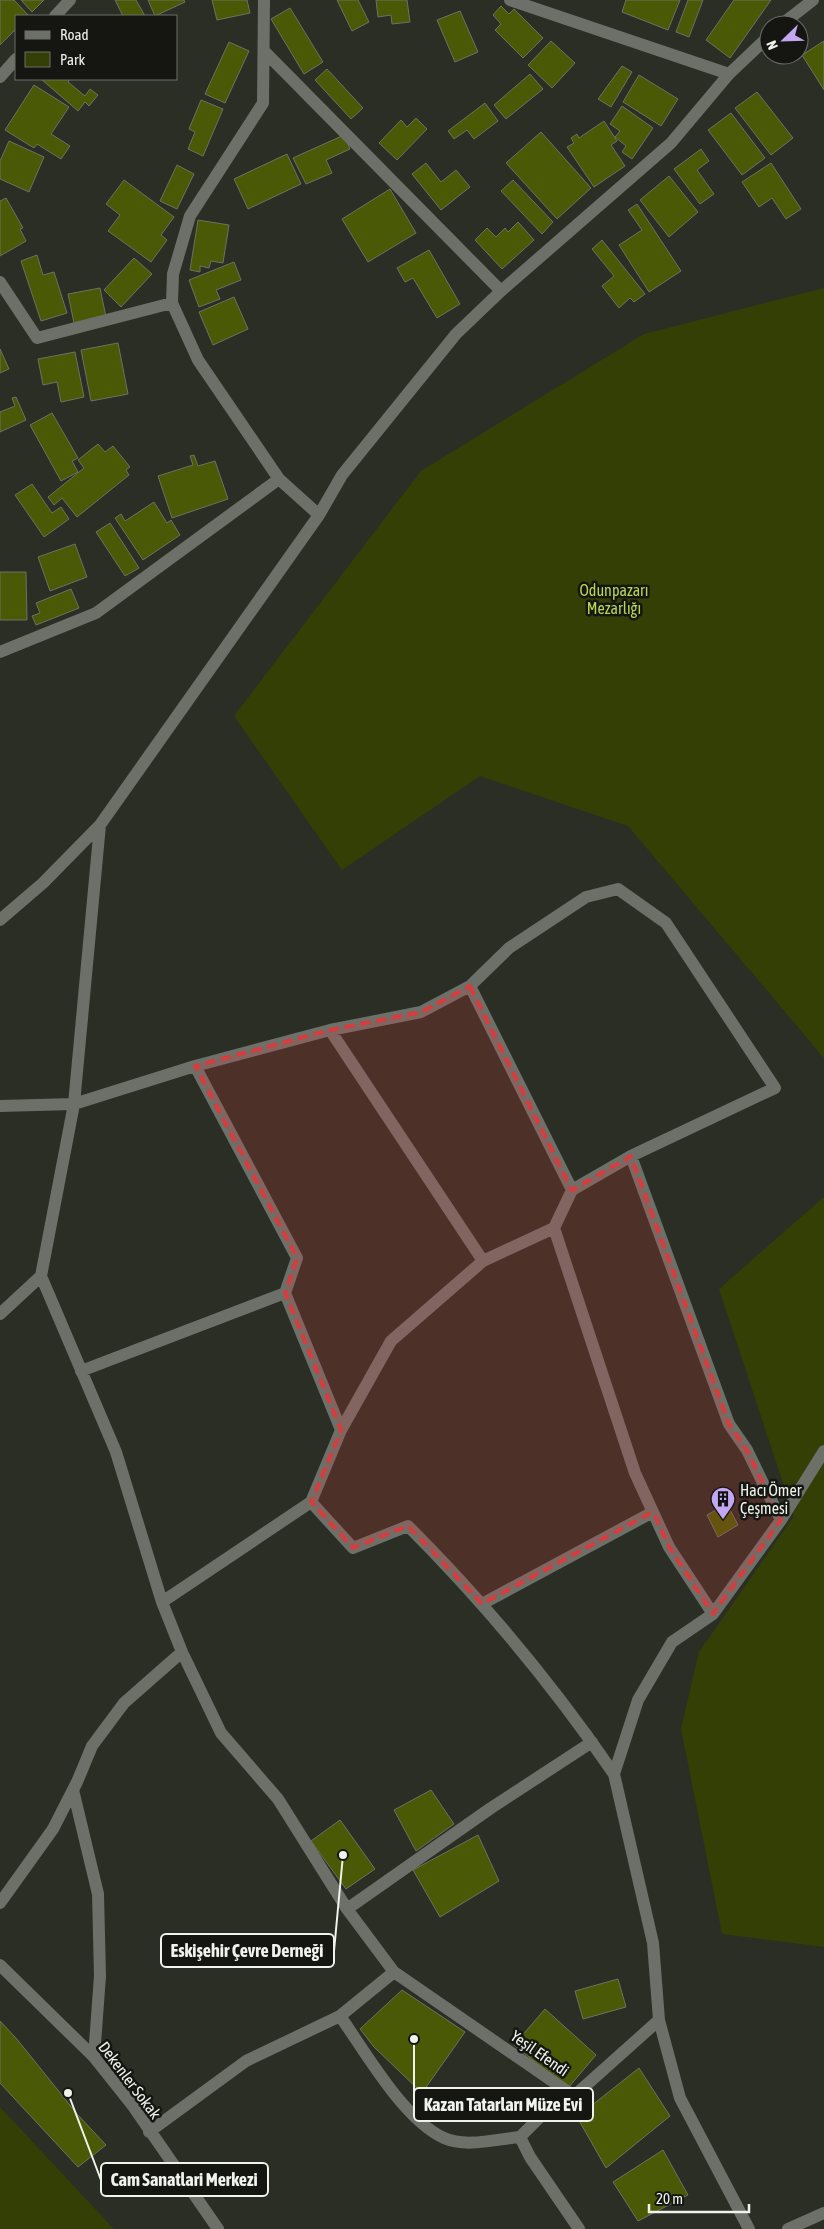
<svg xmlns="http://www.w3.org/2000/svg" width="824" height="2229" font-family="'Asap Condensed',sans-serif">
	<rect width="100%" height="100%" fill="#2b2e24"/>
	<path fill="#343f05" d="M 824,288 L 824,1058 L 628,826 L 480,776 L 342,870 L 234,716 L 421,471 L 644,334 Z
		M 824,1197 L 824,1947 L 722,1934 L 681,1729 L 699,1652 L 794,1516 L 719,1289 Z
		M 0,2107 L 114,2229 L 0,2229 Z"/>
	<path fill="#495905" stroke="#6d7165" d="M 0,0 L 14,0 L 29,16 L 16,16 L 16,29 L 0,45 Z
		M 21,0 L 44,0 L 32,12 Z
		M 115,0 L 136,0 L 145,16 L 123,16 Z
		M 148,0 L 184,0 L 185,2 L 155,16 Z
		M 212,0 L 247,0 L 250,13 L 217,20 Z
		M 337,0 L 358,0 L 369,22 L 352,31 Z
		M 376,0 L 407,0 L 410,22 L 392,24 L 391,15 L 378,17 Z
		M 626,0 L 680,0 L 668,30 L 622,12 Z
		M 688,0 L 703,0 L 689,37 L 676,32 Z
		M 734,0 L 771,0 L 730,58 L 706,40 Z
		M 501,6 L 509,14 L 514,9 L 543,38 L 523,58 L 495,30 L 501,24 L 493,15 Z
		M 290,8 L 323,62 L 304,74 L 271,19 Z
		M 460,11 L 478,52 L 455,62 L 437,20 Z
		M 551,41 L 575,63 L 552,88 L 528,65 Z
		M 824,41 L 824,90 L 802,55 Z
		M 229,42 L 249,51 L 225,103 L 205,94 Z
		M 622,66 L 632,72 L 611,107 L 598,99 Z
		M 327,69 L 363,108 L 351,119 L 315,80 Z
		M 530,74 L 543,89 L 506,119 L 494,105 Z
		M 639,75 L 678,99 L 661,126 L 623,102 Z
		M 41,79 L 70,79 L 68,82 L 85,96 L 90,89 L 98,95 L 89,106 L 85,102 L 78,111 Z
		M 34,85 L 69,107 L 51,134 L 70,146 L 61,159 L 37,144 L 34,148 L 5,130 Z
		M 757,92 L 793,138 L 771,155 L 735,108 Z
		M 201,100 L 223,109 L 203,156 L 188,149 L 195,132 L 189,129 Z
		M 485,103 L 498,121 L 474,139 L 467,130 L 454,139 L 448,131 Z
		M 622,106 L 653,128 L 632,159 L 622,152 L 626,146 L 615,137 L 620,131 L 610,124 Z
		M 731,113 L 765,158 L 742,175 L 708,130 Z
		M 416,118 L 427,129 L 397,160 L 379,143 L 401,120 L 407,127 Z
		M 604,121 L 617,141 L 611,145 L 625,166 L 594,187 L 567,147 L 574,143 L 571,138 L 577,134 L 579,138 Z
		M 541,132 L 591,188 L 557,219 L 506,163 Z
		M 344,135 L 350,149 L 326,160 L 332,173 L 306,184 L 293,158 Z
		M 9,141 L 44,157 L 29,192 L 0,179 L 0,161 Z
		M 701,149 L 709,161 L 697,170 L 714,194 L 700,204 L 674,169 Z
		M 287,154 L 301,184 L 248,209 L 234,179 Z
		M 426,163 L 441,182 L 456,170 L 470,187 L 441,210 L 412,174 Z
		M 771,163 L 801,209 L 786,219 L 772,198 L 759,207 L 742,182 Z
		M 177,165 L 194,174 L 177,209 L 160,201 Z
		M 669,176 L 698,212 L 669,237 L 640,200 Z
		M 124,180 L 174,217 L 161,235 L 167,240 L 151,262 L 108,231 L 120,215 L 106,204 Z
		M 513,180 L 553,222 L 542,234 L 501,191 Z
		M 390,189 L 416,233 L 368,262 L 342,219 Z
		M 6,198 L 23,228 L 20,229 L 26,241 L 0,256 L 0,201 Z
		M 637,204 L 681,271 L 649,292 L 619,245 L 642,230 L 628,210 Z
		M 198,220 L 229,225 L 223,263 L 211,261 L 209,268 L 200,266 L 200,272 L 190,270 Z
		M 518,222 L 534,240 L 502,269 L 475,240 L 487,228 L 496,237 L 505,228 L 508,232 Z
		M 602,240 L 645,294 L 634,302 L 630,298 L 619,308 L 602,286 L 614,276 L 592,249 Z
		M 429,250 L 460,304 L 437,318 L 413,278 L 405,282 L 397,268 Z
		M 37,255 L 43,275 L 54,272 L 67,313 L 41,321 L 21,261 Z
		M 134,258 L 152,274 L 121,307 L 104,290 Z
		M 234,262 L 241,280 L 216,290 L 220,299 L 199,307 L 189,280 Z
		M 100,288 L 106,317 L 74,323 L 68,294 Z
		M 234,297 L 248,329 L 213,345 L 199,312 Z
		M 118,343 L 128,394 L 91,401 L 81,350 Z
		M 0,349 L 9,369 L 0,373 Z
		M 75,352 L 84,397 L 61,402 L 57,382 L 43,385 L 38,359 Z
		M 16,397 L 26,420 L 0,432 L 0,412 L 15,406 L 12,398 Z
		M 52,413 L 78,458 L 72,461 L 78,472 L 61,481 L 30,425 Z
		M 98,444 L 105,452 L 113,446 L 130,467 L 126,470 L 129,475 L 77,517 L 62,498 L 54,505 L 48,497 L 84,468 L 78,460 Z
		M 194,455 L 198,466 L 215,461 L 228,499 L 172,518 L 158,476 L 193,465 L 190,456 Z
		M 32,484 L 52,513 L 61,507 L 69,519 L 44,537 L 15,495 Z
		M 154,502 L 167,523 L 171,520 L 180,535 L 143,560 L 115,518 L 121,514 L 125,521 Z
		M 110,523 L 139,568 L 125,576 L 96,532 Z
		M 75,544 L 87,577 L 50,591 L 38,557 Z
		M 0,572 L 26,572 L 27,620 L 0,620 Z
		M 71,589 L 79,608 L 36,625 L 32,616 L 40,613 L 36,603 Z
		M 727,1504 L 738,1525 L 718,1537 L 707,1515 Z
		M 431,1790 L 454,1824 L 416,1851 L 394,1810 Z
		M 340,1820 L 375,1869 L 346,1889 L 311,1841 Z
		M 478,1835 L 499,1881 L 440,1917 L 413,1870 Z
		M 618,1979 L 626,2007 L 583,2019 L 575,1991 Z
		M 402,1990 L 465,2032 L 422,2093 L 374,2047 L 360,2029 Z
		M 545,2009 L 596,2055 L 568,2088 L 514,2045 Z
		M 0,2021 L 16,2038 L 77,2114 L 106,2145 L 78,2167 L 0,2083 Z
		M 639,2068 L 670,2116 L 606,2168 L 577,2117 Z
		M 663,2150 L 688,2195 L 638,2221 L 613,2182 Z"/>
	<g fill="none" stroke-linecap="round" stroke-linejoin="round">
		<path stroke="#6d6f69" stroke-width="12" d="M 264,0 L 263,103 L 190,216 L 173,274 L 172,303 L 198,360 L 279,479 L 319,515
			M 510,0 L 729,74
			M 55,16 L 70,0
			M 781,25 L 813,0
			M 264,51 L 501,291
			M 0,77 L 16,59
			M 0,282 L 37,338 L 172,303
			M 0,652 L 96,613 L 279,479
			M 0,920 L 43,883 L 100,825 L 319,515 L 342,475 L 456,334 L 501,291 L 671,143 L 729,74 L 769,36
			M 470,986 L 572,1190
			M 330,1030 L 483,1261
			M 195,1066 L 330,1030 L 421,1012 L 470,986 L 509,948 L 586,897 L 618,889 L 666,923 L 775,1088 L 631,1156
			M 0,1106 L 74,1104 L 41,1276 L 0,1314
			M 554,1228 L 572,1190 L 631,1156 L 729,1424 L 747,1450 L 781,1520
			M 41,1276 L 116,1452 L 162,1602
			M 285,1293 L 341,1430
			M 81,1371 L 285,1293 L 297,1258 L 195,1066 L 74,1104 L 100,825
			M 311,1502 L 341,1430 L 391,1341 L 483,1261 L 554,1228 L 635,1473 L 669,1547 L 713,1614
			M 482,1604 L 653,1512
			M 614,1774 C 553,1685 484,1602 408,1526 L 353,1548 L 311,1502 L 162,1602 L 182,1652 L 221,1733 L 278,1799 L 347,1909 L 394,1972 L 574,2096 L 659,2020
			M 73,1790 L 98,1894 L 100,1976 L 94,2057
			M 0,1903 L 53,1829 L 77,1782 L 92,1746 L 124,1703 L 182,1652
			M 347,1909 L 491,1808 L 592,1742
			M 0,1965 L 94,2057 L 133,2106 L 218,2229
			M 340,2016 C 366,2053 404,2120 444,2138 C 466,2148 497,2139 520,2137
			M 574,2096 L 540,2117 L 520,2137 L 530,2157 L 579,2229
			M 149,2132 L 246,2061 L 340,2016 L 394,1972
			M 749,2229 L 680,2098 L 659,2020 L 653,1943 L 614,1774 L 638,1700 L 672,1642 L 713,1614 L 781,1520 L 824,1451
			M 788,2229 L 824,2213"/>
	</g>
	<path fill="#d93c3c" fill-opacity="0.2" stroke="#d93c3c" stroke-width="4" stroke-dasharray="10 6" stroke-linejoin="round" d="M 470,986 L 572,1190 L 631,1156 L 729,1424 L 747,1450 L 781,1520 L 713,1614 L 669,1547 L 653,1512 L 482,1604 L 408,1526 L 353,1548 L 311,1502 L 341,1430 L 285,1293 L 297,1258 L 195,1066 L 330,1030 L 421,1012 Z"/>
	<defs>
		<symbol id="building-pin" viewBox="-11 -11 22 30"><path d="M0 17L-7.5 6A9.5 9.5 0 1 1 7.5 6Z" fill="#c3a7f2" stroke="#151611"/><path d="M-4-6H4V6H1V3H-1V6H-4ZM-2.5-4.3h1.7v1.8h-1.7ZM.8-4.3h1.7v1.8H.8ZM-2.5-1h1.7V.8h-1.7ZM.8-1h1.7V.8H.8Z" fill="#111"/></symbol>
	</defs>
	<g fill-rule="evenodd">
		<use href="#building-pin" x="709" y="1485" width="28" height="38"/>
	</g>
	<g text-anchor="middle" stroke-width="5" stroke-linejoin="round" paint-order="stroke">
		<g font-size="16" fill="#b8d656" stroke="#151611">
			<text x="614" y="596">Odunpazarı<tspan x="614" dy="18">Mezarlığı</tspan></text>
		</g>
		<g font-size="16" fill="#f0f2ec" stroke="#151611" text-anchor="start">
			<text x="740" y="1496">Hacı Ömer<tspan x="740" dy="18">Çeşmesi</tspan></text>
		</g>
		<g font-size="16" fill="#f0f2ec" stroke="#151611">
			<text transform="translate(540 2053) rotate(35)" y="6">Yeşil Efendi</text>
			<text transform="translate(130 2080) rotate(53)" y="6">Dekenler Sokak</text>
		</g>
	</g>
	<path fill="none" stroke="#f0f2ec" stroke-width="2" d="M343 1855L334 1951M414 2039L414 2105M68 2093L101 2180"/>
	<g fill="#f0f2ec" stroke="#151611" stroke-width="2">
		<circle cx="343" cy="1855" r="5"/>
		<circle cx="414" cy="2039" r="5"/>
		<circle cx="68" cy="2093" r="5"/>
	</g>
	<g fill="#151611" stroke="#f0f2ec" stroke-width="2">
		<rect x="161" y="1934" width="173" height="33" rx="5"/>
		<rect x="414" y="2088" width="179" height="33" rx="5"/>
		<rect x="101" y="2163" width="167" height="33" rx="5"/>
	</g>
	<g font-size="18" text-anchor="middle" font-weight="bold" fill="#f0f2ec">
		<text x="247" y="1957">Eskişehir Çevre Derneği</text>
		<text x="503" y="2111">Kazan Tatarları Müze Evi</text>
		<text x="184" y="2186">Cam Sanatlari Merkezi</text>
	</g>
	<rect x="15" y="15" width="162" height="65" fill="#151611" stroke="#6d6e69"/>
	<rect x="25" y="31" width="25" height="8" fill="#6d6f69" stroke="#6d6e69"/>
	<text x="60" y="40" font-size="15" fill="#f0f2ec">Road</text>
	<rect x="25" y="52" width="25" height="15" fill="#343f05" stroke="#6d6e69"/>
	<text x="60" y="65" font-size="15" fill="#f0f2ec">Park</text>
	<g transform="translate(784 40) rotate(247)"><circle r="24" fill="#151611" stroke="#6d6e69"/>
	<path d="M0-4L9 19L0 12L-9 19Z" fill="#c3a7f2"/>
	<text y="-8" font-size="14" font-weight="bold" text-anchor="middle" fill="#f0f2ec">N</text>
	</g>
	<path d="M649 2204v8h100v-8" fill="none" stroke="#f0f2ec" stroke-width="2.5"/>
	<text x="656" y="2204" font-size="15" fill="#f0f2ec" stroke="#151611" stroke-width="4" paint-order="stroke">20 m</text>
</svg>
